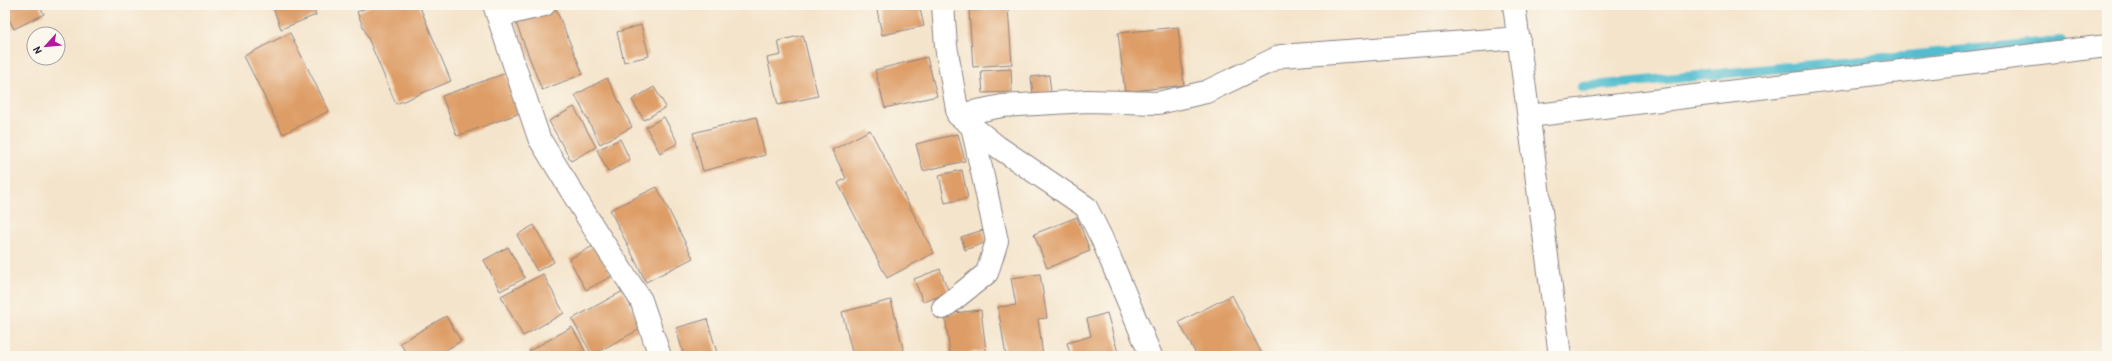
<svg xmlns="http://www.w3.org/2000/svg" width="2112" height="361" font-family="'Patrick Hand',sans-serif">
	<rect width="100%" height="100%" fill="#fbf7ec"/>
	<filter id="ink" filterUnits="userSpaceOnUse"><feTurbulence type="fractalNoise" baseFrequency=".025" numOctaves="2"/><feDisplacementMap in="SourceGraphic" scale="8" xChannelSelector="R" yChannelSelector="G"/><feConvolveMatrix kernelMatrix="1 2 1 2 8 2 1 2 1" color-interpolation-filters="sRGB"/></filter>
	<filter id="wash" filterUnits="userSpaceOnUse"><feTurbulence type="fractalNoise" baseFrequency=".012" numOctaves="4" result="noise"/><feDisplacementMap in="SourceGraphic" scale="16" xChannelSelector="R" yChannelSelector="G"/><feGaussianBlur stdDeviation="0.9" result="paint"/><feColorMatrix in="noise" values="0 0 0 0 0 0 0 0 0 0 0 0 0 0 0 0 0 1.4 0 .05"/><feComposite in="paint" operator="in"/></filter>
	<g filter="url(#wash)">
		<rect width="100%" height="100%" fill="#f4e4cb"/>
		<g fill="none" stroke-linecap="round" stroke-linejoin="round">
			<path stroke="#53bdcf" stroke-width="10" d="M 1582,87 L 2061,41"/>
		</g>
		<g id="blocks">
			<path fill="#de9d66" d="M 5,5 L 39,5 L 44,14 L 14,29 L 5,12 Z
				M 272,5 L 312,5 L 316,15 L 281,29 Z
				M 373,5 L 419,5 L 451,81 L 396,104 L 357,12 Z
				M 876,5 L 919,5 L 924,26 L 882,35 Z
				M 555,7 L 583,74 L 542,90 L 516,23 Z
				M 1008,8 L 1012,64 L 973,67 L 969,11 Z
				M 641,25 L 649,56 L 624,62 L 617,32 Z
				M 1178,27 L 1184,85 L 1125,92 L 1118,33 Z
				M 290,33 L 329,111 L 283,134 L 244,56 Z
				M 803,35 L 818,96 L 778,105 L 767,58 L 781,55 L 778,41 Z
				M 927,57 L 937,96 L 885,108 L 875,70 Z
				M 1011,69 L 1012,92 L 983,93 L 981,71 Z
				M 506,73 L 520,113 L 457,136 L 442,96 Z
				M 1049,75 L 1051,92 L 1033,94 L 1031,77 Z
				M 607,78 L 632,127 L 600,144 L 575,95 Z
				M 654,87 L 666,107 L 644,120 L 632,100 Z
				M 574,107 L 596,147 L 571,161 L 549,121 Z
				M 664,117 L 678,143 L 660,153 L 646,127 Z
				M 756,117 L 765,155 L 703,171 L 693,133 Z
				M 870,130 L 934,253 L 887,278 L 838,183 L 846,178 L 832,150 Z
				M 958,134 L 965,161 L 923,171 L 916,144 Z
				M 620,139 L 630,160 L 608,172 L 597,150 Z
				M 962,170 L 968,198 L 945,203 L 939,175 Z
				M 657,187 L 693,258 L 646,282 L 610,210 Z
				M 1077,217 L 1090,251 L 1047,268 L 1034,234 Z
				M 534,225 L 554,262 L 537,271 L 517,235 Z
				M 983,230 L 987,242 L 965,250 L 961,237 Z
				M 595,245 L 612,276 L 586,290 L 569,259 Z
				M 508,247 L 525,278 L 500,291 L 484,260 Z
				M 940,269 L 949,293 L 923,302 L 914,279 Z
				M 543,274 L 564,313 L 523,336 L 501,296 Z
				M 1040,274 L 1047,318 L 1038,319 L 1043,356 L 1006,356 L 998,307 L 1016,305 L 1011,278 Z
				M 623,291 L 642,328 L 592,355 L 572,319 Z
				M 1232,295 L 1263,356 L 1197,356 L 1179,322 Z
				M 891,300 L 905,356 L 853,356 L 842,312 Z
				M 981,310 L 986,351 L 950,355 L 945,314 Z
				M 1107,313 L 1119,356 L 1071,356 L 1067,343 L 1091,336 L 1087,319 Z
				M 446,316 L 461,341 L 436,356 L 408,356 L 400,343 Z
				M 707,319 L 718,356 L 684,356 L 676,328 Z
				M 572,327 L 588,356 L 532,356 L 529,351 Z"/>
		</g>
	</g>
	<g filter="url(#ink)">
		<use href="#blocks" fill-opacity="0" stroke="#8b8383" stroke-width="1"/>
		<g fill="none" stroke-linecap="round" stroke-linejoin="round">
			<defs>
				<path id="minor" d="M 494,5 L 539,138 L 597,233 L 641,300 L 660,356
					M 943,5 L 946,46 L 958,115 L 998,147 L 1086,207 L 1102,239 L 1151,356
					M 1514,5 L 1560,356
					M 499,16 L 544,5
					M 958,115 L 1002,106 L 1088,101 L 1158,103 L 1206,92 L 1281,56 L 1519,38
					M 1529,116 L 2107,46
					M 943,308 L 987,273 L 997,241 L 972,126"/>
			</defs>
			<use href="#minor" stroke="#8b8383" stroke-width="24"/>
			<use href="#minor" stroke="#fff" stroke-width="22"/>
		</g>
	</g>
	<rect width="2112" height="361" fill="none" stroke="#fbf7ec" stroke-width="20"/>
	<g transform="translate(46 46) rotate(243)"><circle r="19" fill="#fbf7ec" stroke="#a4a2a5"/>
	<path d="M0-3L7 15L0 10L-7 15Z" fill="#b5179e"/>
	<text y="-6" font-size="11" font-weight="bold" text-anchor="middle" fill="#22223b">N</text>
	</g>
</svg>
